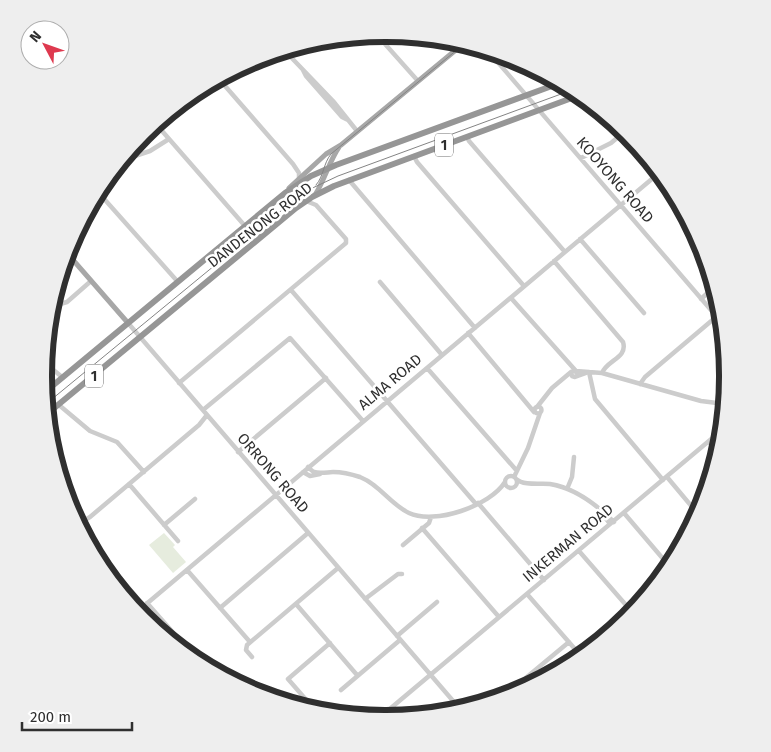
<svg xmlns="http://www.w3.org/2000/svg" width="771" height="752" font-family="'Fira Sans',sans-serif">
	<rect width="100%" height="100%" fill="#fff"/>
	<path fill="#e6ecde" d="M 164,533 L 175,545 L 173,547 L 186,562 L 173,573 L 149,545 Z"/>
	<g fill="none" stroke-linecap="round" stroke-linejoin="round">
		<path stroke="#ccc" stroke-width="4.5" d="M 377,35 L 418,81
			M 285,51 L 333,101 L 357,131
			M 489,52 L 723,324
			M 303,70 L 306,76 L 342,117 L 348,120
			M 219,79 L 293,164 L 299,173 L 299,178
			M 156,124 L 245,226
			M 467,137 L 469,141 L 565,252
			M 414,156 L 417,162 L 524,286
			M 581,158 L 611,143 L 617,138
			M 123,160 L 150,151 L 169,139
			M 349,180 L 475,328
			M 98,192 L 178,282
			M 580,239 L 644,313
			M 554,261 L 623,342 C 628,358 607,360 602,373
			M 380,282 L 442,355
			M 291,290 L 476,504
			M 511,298 L 576,371
			M 701,299 L 714,287
			M 50,307 L 67,302 L 91,281
			M 128,323 L 460,709
			M 468,333 L 534,412
			M 45,363 L 62,377
			M 427,368 L 517,471
			M 576,371 L 602,373 L 701,401 L 725,404
			M 589,372 L 595,399 L 663,480
			M 578,375 L 576,371 L 571,372 L 572,376 L 575,377 L 586,373
			M 179,383 L 346,243 L 346,239 L 316,205 L 306,201
			M 640,384 L 645,377 L 716,317
			M 59,405 L 90,431 L 117,442 L 144,472
			M534.5 410a3.5 3.5 0 1 1 7 0a3.5 3.5 0 1 1-7 0Z
			M 537,407 L 552,388 L 571,372
			M 203,410 L 290,338 L 363,421
			M 709,442 L 718,452
			M 238,452 L 326,378
			M 308,467 C 310,469 312,471 314,472 C 320,474 328,472 333,472 C 342,472 351,474 360,477 C 380,485 390,504 409,513 C 435,525 490,506 505,482
			M 303,472 L 310,476 L 320,474
			M505 482a6 6 0 1 1 12 0a6 6 0 1 1-12 0Z
			M 514,477 L 528,448 L 540,413
			M 667,477 L 698,514
			M 516,479 C 524,486 540,483 550,484 C 575,488 596,504 614,522
			M 129,484 L 178,541
			M 567,489 L 572,477 L 574,457
			M 478,503 L 544,580
			M 600,511 L 610,524
			M 624,513 L 670,567
			M 78,524 L 90,517 L 199,425 L 207,415
			M 164,525 L 195,499
			M 422,528 L 499,617
			M 86,538 L 144,606
			M 403,545 L 429,523 L 431,517
			M 579,551 L 632,612
			M 187,570 L 250,642
			M 527,594 L 581,656
			M 365,599 L 398,574 L 402,574
			M 147,603 L 199,662
			M 296,604 L 357,675
			M 220,608 L 308,533
			M 138,611 L 659,173
			M 397,636 L 437,602
			M 252,657 L 246,650 L 247,645 L 338,568
			M 250,690 L 252,689 L 256,693
			M 341,690 L 400,640
			M 504,696 L 569,642
			M 315,710 L 288,679 L 330,643
			M 379,718 L 722,430"/>
		<path stroke="#a7a7a7" stroke-width="5" d="M 289,188 L 326,154 L 341,145 L 463,44
			M 315,195 C 325,179 329,162 339,147
			M 67,253 L 128,323"/>
		<path stroke="#969696" stroke-width="6" d="M 45,392 L 285,193 L 311,176 L 336,165 L 560,83
			M 47,414 L 296,208 L 312,197 L 334,186 L 580,95"/>
		<path stroke="#848484" stroke-width="1" d="M 316,185 C 324,176 323,164 331,154 L 464,44
			M 46,404 L 304,192 L 338,176 L 572,90"/>
	</g>
	<g text-anchor="middle" stroke-width="5" stroke-linejoin="round" paint-order="stroke">
		<g fill="#fff" stroke="#6d6d6d" stroke-width="1">
			<rect x="435" y="133.5" width="18" height="23" rx="4"/>
			<rect x="85" y="364.5" width="18" height="23" rx="4"/>
		</g>
		<g font-size="14" font-weight="bold" fill="#2f2f2f">
			<text x="444" y="150">1</text>
			<text x="94" y="381">1</text>
		</g>
		<g font-size="15" fill="#2f2f2f" stroke="#fff">
			<text transform="translate(615 180) rotate(49)" y="5">KOOYONG ROAD</text>
			<text transform="translate(260 225) rotate(-38)" y="5">DANDENONG ROAD</text>
			<text transform="translate(390 382) rotate(-40)" y="5">ALMA ROAD</text>
			<text transform="translate(273 473) rotate(49)" y="5">ORRONG ROAD</text>
			<text transform="translate(568 543) rotate(-40)" y="5">INKERMAN ROAD</text>
		</g>
	</g>
	<path d="M0 0H771V752H0ZM385 42H386A333 333 0 0 1 719 375V377A333 333 0 0 1 386 710H385A333 333 0 0 1 52 377V375A333 333 0 0 1 385 42Z" fill="#eee" fill-rule="evenodd"/>
	<path fill="none" stroke="#2f2f2f" stroke-width="6" d="M385 42H386A333 333 0 0 1 719 375V377A333 333 0 0 1 386 710H385A333 333 0 0 1 52 377V375A333 333 0 0 1 385 42Z"/>
	<g transform="translate(45 45) rotate(311)"><circle r="24" fill="#ffffff" stroke="#acacac"/>
	<path d="M0-4L9 19L0 12L-9 19Z" fill="#de394f"/>
	<text y="-8" font-size="14" font-weight="bold" text-anchor="middle" fill="#2f2f2f">N</text>
	</g>
	<path d="M22 722v8h110v-8" fill="none" stroke="#2f2f2f" stroke-width="2.5"/>
	<text x="30" y="722" font-size="15" fill="#2f2f2f" stroke="#ffffff" stroke-width="4" paint-order="stroke">200 m</text>
</svg>
